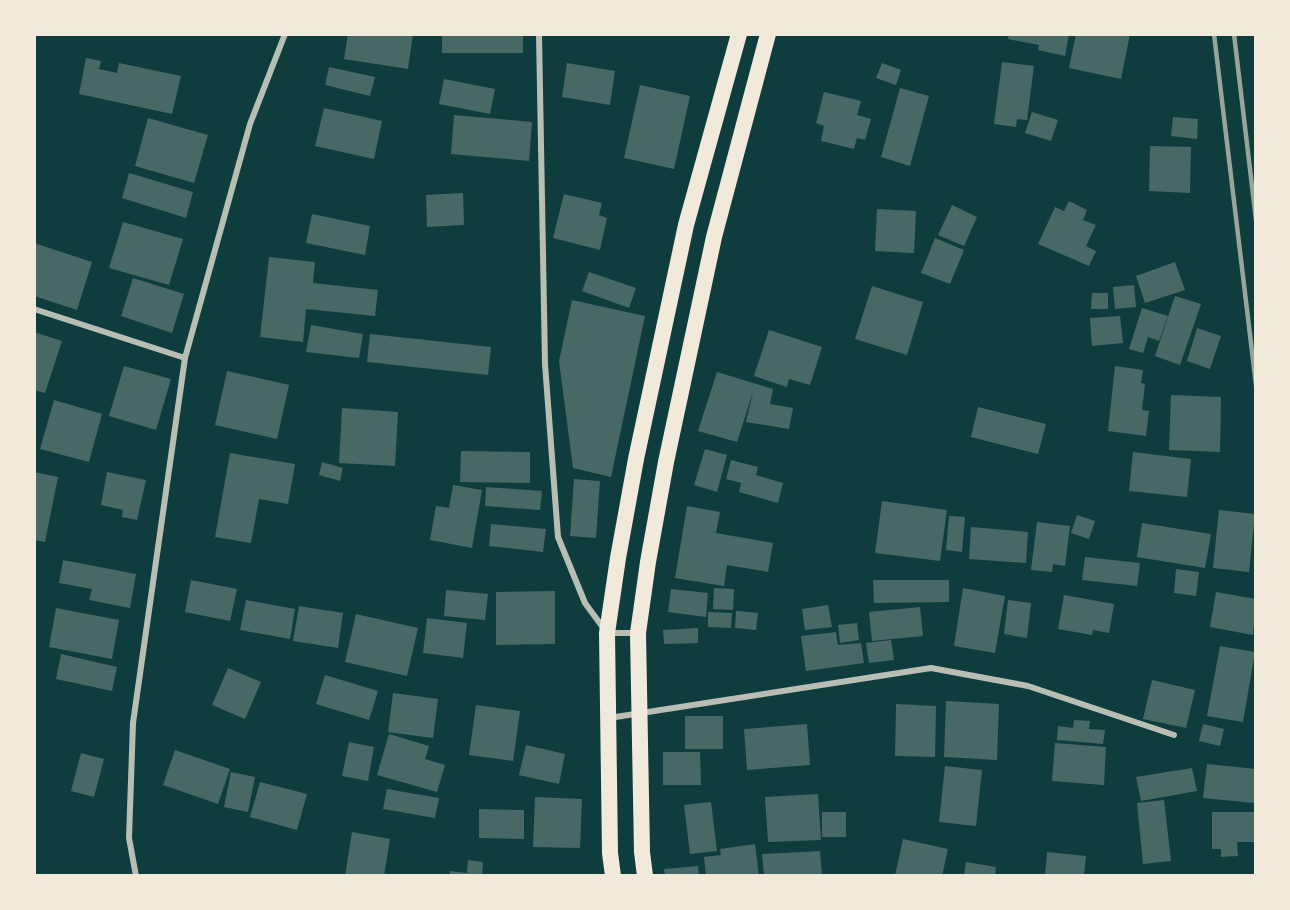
<svg xmlns="http://www.w3.org/2000/svg" width="1290" height="910" font-family="'Archivo Narrow',sans-serif">
	<rect width="100%" height="100%" fill="#0f3d3e"/>
	<path fill="#486865" d="M 348,34 L 413,34 L 408,69 L 344,59 Z
		M 445,34 L 523,34 L 523,53 L 442,53 L 442,36 Z
		M 1009,34 L 1069,34 L 1065,56 L 1038,50 L 1039,45 L 1008,39 Z
		M 1076,34 L 1130,34 L 1121,79 L 1069,68 Z
		M 86,58 L 101,61 L 99,69 L 117,73 L 119,63 L 181,76 L 172,114 L 79,94 Z
		M 1002,62 L 1034,66 L 1027,120 L 1017,119 L 1016,127 L 994,124 Z
		M 567,63 L 615,71 L 610,105 L 562,97 Z
		M 882,63 L 901,70 L 896,85 L 876,78 Z
		M 329,67 L 375,77 L 370,96 L 325,85 Z
		M 444,79 L 495,89 L 490,114 L 439,104 Z
		M 640,85 L 690,96 L 674,169 L 624,158 Z
		M 900,88 L 929,96 L 910,166 L 881,157 Z
		M 824,92 L 861,101 L 857,115 L 871,119 L 865,140 L 857,138 L 854,149 L 821,141 L 824,126 L 816,123 Z
		M 324,108 L 382,121 L 374,159 L 315,146 Z
		M 1032,112 L 1058,120 L 1051,141 L 1025,133 Z
		M 454,115 L 532,122 L 529,161 L 451,154 Z
		M 1173,117 L 1198,119 L 1197,139 L 1171,136 Z
		M 148,118 L 208,135 L 194,183 L 135,166 Z
		M 1150,146 L 1191,147 L 1190,193 L 1149,191 Z
		M 129,173 L 193,192 L 186,218 L 122,198 Z
		M 463,193 L 464,225 L 427,227 L 426,195 Z
		M 564,194 L 602,203 L 599,215 L 607,218 L 600,250 L 553,238 Z
		M 1069,201 L 1087,210 L 1083,220 L 1096,225 L 1086,246 L 1096,251 L 1089,266 L 1038,244 L 1055,207 L 1064,211 Z
		M 952,205 L 977,217 L 964,246 L 938,235 Z
		M 877,209 L 916,211 L 914,253 L 875,251 Z
		M 312,214 L 370,226 L 365,255 L 306,243 Z
		M 123,222 L 183,239 L 169,285 L 109,268 Z
		M 935,238 L 964,250 L 950,284 L 921,273 Z
		M 34,243 L 92,262 L 77,310 L 34,296 Z
		M 269,257 L 315,262 L 313,283 L 378,290 L 375,316 L 306,309 L 303,342 L 260,337 Z
		M 1175,262 L 1185,290 L 1145,303 L 1136,276 Z
		M 589,272 L 636,288 L 629,308 L 582,291 Z
		M 133,278 L 184,294 L 172,333 L 121,316 Z
		M 1134,285 L 1136,307 L 1115,309 L 1113,287 Z
		M 872,286 L 923,302 L 907,355 L 855,339 Z
		M 1092,293 L 1108,293 L 1108,309 L 1091,309 Z
		M 1175,296 L 1201,304 L 1180,365 L 1155,356 Z
		M 572,300 L 645,316 L 611,477 L 573,468 L 559,361 Z
		M 1142,308 L 1168,316 L 1159,341 L 1148,337 L 1143,353 L 1129,349 Z
		M 1120,316 L 1123,343 L 1092,346 L 1090,318 Z
		M 311,325 L 363,334 L 359,358 L 306,352 Z
		M 1197,328 L 1221,336 L 1210,369 L 1187,361 Z
		M 769,330 L 822,347 L 810,385 L 789,379 L 787,387 L 754,376 Z
		M 34,332 L 62,341 L 45,393 L 34,390 Z
		M 370,334 L 491,347 L 488,375 L 367,362 Z
		M 124,366 L 171,379 L 156,430 L 109,416 Z
		M 1115,366 L 1143,370 L 1141,383 L 1145,384 L 1142,410 L 1149,411 L 1146,436 L 1108,431 Z
		M 227,371 L 289,385 L 277,439 L 215,425 Z
		M 717,372 L 773,389 L 770,404 L 793,408 L 789,429 L 746,422 L 753,392 L 737,442 L 698,431 Z
		M 1171,395 L 1221,397 L 1220,452 L 1169,450 Z
		M 54,400 L 102,414 L 89,462 L 40,449 Z
		M 978,407 L 1046,424 L 1038,454 L 971,437 Z
		M 342,408 L 398,412 L 395,466 L 339,463 Z
		M 705,449 L 727,455 L 717,492 L 694,485 Z
		M 461,451 L 530,452 L 530,483 L 460,482 Z
		M 1133,452 L 1191,459 L 1187,497 L 1129,491 Z
		M 230,453 L 295,464 L 288,504 L 259,499 L 251,543 L 215,537 Z
		M 731,460 L 758,467 L 756,475 L 783,483 L 778,503 L 739,492 L 741,483 L 726,479 Z
		M 322,462 L 343,468 L 340,481 L 319,475 Z
		M 34,472 L 58,477 L 45,542 L 34,540 Z
		M 107,472 L 146,480 L 137,520 L 122,517 L 123,510 L 101,505 Z
		M 574,479 L 600,481 L 596,538 L 570,536 Z
		M 453,485 L 482,490 L 472,548 L 430,540 L 436,506 L 449,508 Z
		M 486,487 L 542,491 L 540,510 L 485,506 Z
		M 882,501 L 947,510 L 940,561 L 875,553 Z
		M 687,506 L 720,512 L 716,533 L 773,543 L 768,572 L 727,565 L 724,586 L 675,578 Z
		M 1219,510 L 1255,514 L 1249,572 L 1213,568 Z
		M 1077,515 L 1095,521 L 1089,539 L 1071,533 Z
		M 949,516 L 965,517 L 962,552 L 946,550 Z
		M 1037,522 L 1070,526 L 1065,566 L 1053,564 L 1052,572 L 1031,570 Z
		M 1142,523 L 1211,534 L 1205,568 L 1137,557 Z
		M 491,524 L 546,529 L 543,552 L 489,546 Z
		M 971,527 L 1028,532 L 1026,563 L 969,559 Z
		M 1085,557 L 1140,563 L 1137,586 L 1082,580 Z
		M 63,560 L 136,574 L 130,608 L 89,600 L 92,589 L 59,583 Z
		M 1176,569 L 1199,572 L 1196,596 L 1174,593 Z
		M 191,580 L 237,589 L 230,621 L 185,612 Z
		M 873,580 L 949,580 L 949,602 L 874,603 Z
		M 714,588 L 734,589 L 733,610 L 713,609 Z
		M 963,588 L 1005,596 L 995,653 L 954,646 Z
		M 671,589 L 708,593 L 706,617 L 668,612 Z
		M 446,590 L 488,594 L 485,620 L 444,616 Z
		M 555,591 L 555,644 L 496,645 L 496,592 Z
		M 1216,592 L 1256,599 L 1253,635 L 1210,627 Z
		M 1064,595 L 1114,604 L 1109,633 L 1093,630 L 1092,635 L 1058,629 Z
		M 246,600 L 295,609 L 290,639 L 240,630 Z
		M 1008,600 L 1031,603 L 1027,638 L 1004,634 Z
		M 828,605 L 832,627 L 805,630 L 802,609 Z
		M 299,606 L 343,613 L 338,648 L 293,641 Z
		M 920,607 L 923,636 L 872,641 L 869,612 Z
		M 56,608 L 119,620 L 112,659 L 49,647 Z
		M 736,611 L 758,613 L 756,630 L 735,628 Z
		M 708,612 L 732,613 L 731,628 L 708,627 Z
		M 356,614 L 418,628 L 407,676 L 345,662 Z
		M 427,618 L 467,623 L 463,658 L 423,653 Z
		M 857,623 L 859,640 L 840,643 L 838,625 Z
		M 698,628 L 698,643 L 664,644 L 663,630 Z
		M 836,632 L 838,645 L 861,643 L 864,663 L 806,671 L 801,636 Z
		M 891,640 L 894,660 L 869,663 L 866,643 Z
		M 1220,646 L 1255,652 L 1243,722 L 1207,716 Z
		M 61,654 L 117,667 L 112,691 L 56,679 Z
		M 228,668 L 261,682 L 245,719 L 212,705 Z
		M 325,675 L 378,691 L 369,720 L 316,704 Z
		M 1152,680 L 1195,690 L 1186,728 L 1143,719 Z
		M 393,693 L 438,699 L 433,738 L 388,732 Z
		M 946,701 L 999,704 L 997,760 L 944,757 Z
		M 896,704 L 936,706 L 935,757 L 895,756 Z
		M 476,705 L 520,711 L 513,761 L 469,755 Z
		M 685,716 L 723,716 L 723,749 L 685,749 Z
		M 1074,720 L 1090,721 L 1089,729 L 1105,730 L 1103,744 L 1057,740 L 1058,726 L 1073,728 Z
		M 807,724 L 810,765 L 747,770 L 744,729 Z
		M 1203,724 L 1224,729 L 1220,746 L 1199,741 Z
		M 389,734 L 429,746 L 425,759 L 445,765 L 437,792 L 377,775 Z
		M 349,742 L 374,747 L 368,781 L 342,776 Z
		M 1055,743 L 1106,747 L 1104,785 L 1052,781 Z
		M 526,745 L 565,754 L 559,784 L 519,775 Z
		M 175,750 L 230,769 L 218,804 L 163,785 Z
		M 663,752 L 700,752 L 701,785 L 663,785 Z
		M 81,753 L 104,759 L 94,797 L 71,791 Z
		M 1207,764 L 1256,769 L 1254,803 L 1203,798 Z
		M 945,766 L 982,770 L 976,826 L 939,822 Z
		M 1192,768 L 1197,791 L 1141,801 L 1136,777 Z
		M 231,772 L 255,777 L 248,812 L 224,807 Z
		M 260,782 L 307,794 L 297,830 L 250,817 Z
		M 387,789 L 439,798 L 435,818 L 383,809 Z
		M 818,794 L 821,840 L 768,842 L 765,797 Z
		M 535,797 L 582,799 L 580,848 L 533,847 Z
		M 1164,800 L 1171,861 L 1143,864 L 1137,803 Z
		M 711,802 L 717,851 L 690,854 L 684,805 Z
		M 479,809 L 524,810 L 524,839 L 479,838 Z
		M 822,812 L 846,812 L 846,837 L 822,837 Z
		M 1212,812 L 1256,812 L 1256,842 L 1237,842 L 1238,856 L 1221,857 L 1221,849 L 1212,849 Z
		M 352,832 L 390,839 L 384,876 L 345,876 Z
		M 903,839 L 948,849 L 942,876 L 895,876 Z
		M 755,844 L 759,876 L 706,876 L 704,857 L 721,855 L 720,849 Z
		M 820,851 L 822,876 L 764,876 L 762,854 Z
		M 1047,852 L 1086,856 L 1084,876 L 1045,876 Z
		M 468,860 L 483,862 L 482,876 L 450,876 L 450,871 L 467,873 Z
		M 966,862 L 996,867 L 995,876 L 964,876 Z
		M 698,866 L 699,876 L 665,876 L 664,869 Z"/>
	<g fill="none" stroke-linecap="round" stroke-linejoin="round">
		<path stroke="#b8beb3" stroke-width="6" d="M 539,34 L 545,364 L 558,537 L 585,603 L 607,633 L 638,633
			M 34,309 L 185,358
			M 609,718 L 931,668 L 1028,686 L 1174,735
			M 136,876 L 129,838 L 133,723 L 185,358 L 250,124 L 285,34"/>
		<path stroke="#f1e9da" stroke-width="16" d="M 613,876 L 610,853 L 607,633 L 618,558 L 636,459 L 686,225 L 739,34
			M 645,876 L 642,852 L 638,633 L 648,562 L 666,462 L 714,237 L 768,34"/>
		<path stroke="#97a49c" stroke-width="4.5" d="M 1214,34 L 1256,385
			M 1234,34 L 1256,220"/>
	</g>
	<rect width="1290" height="910" fill="none" stroke="#f1e9da" stroke-width="72"/>
</svg>
